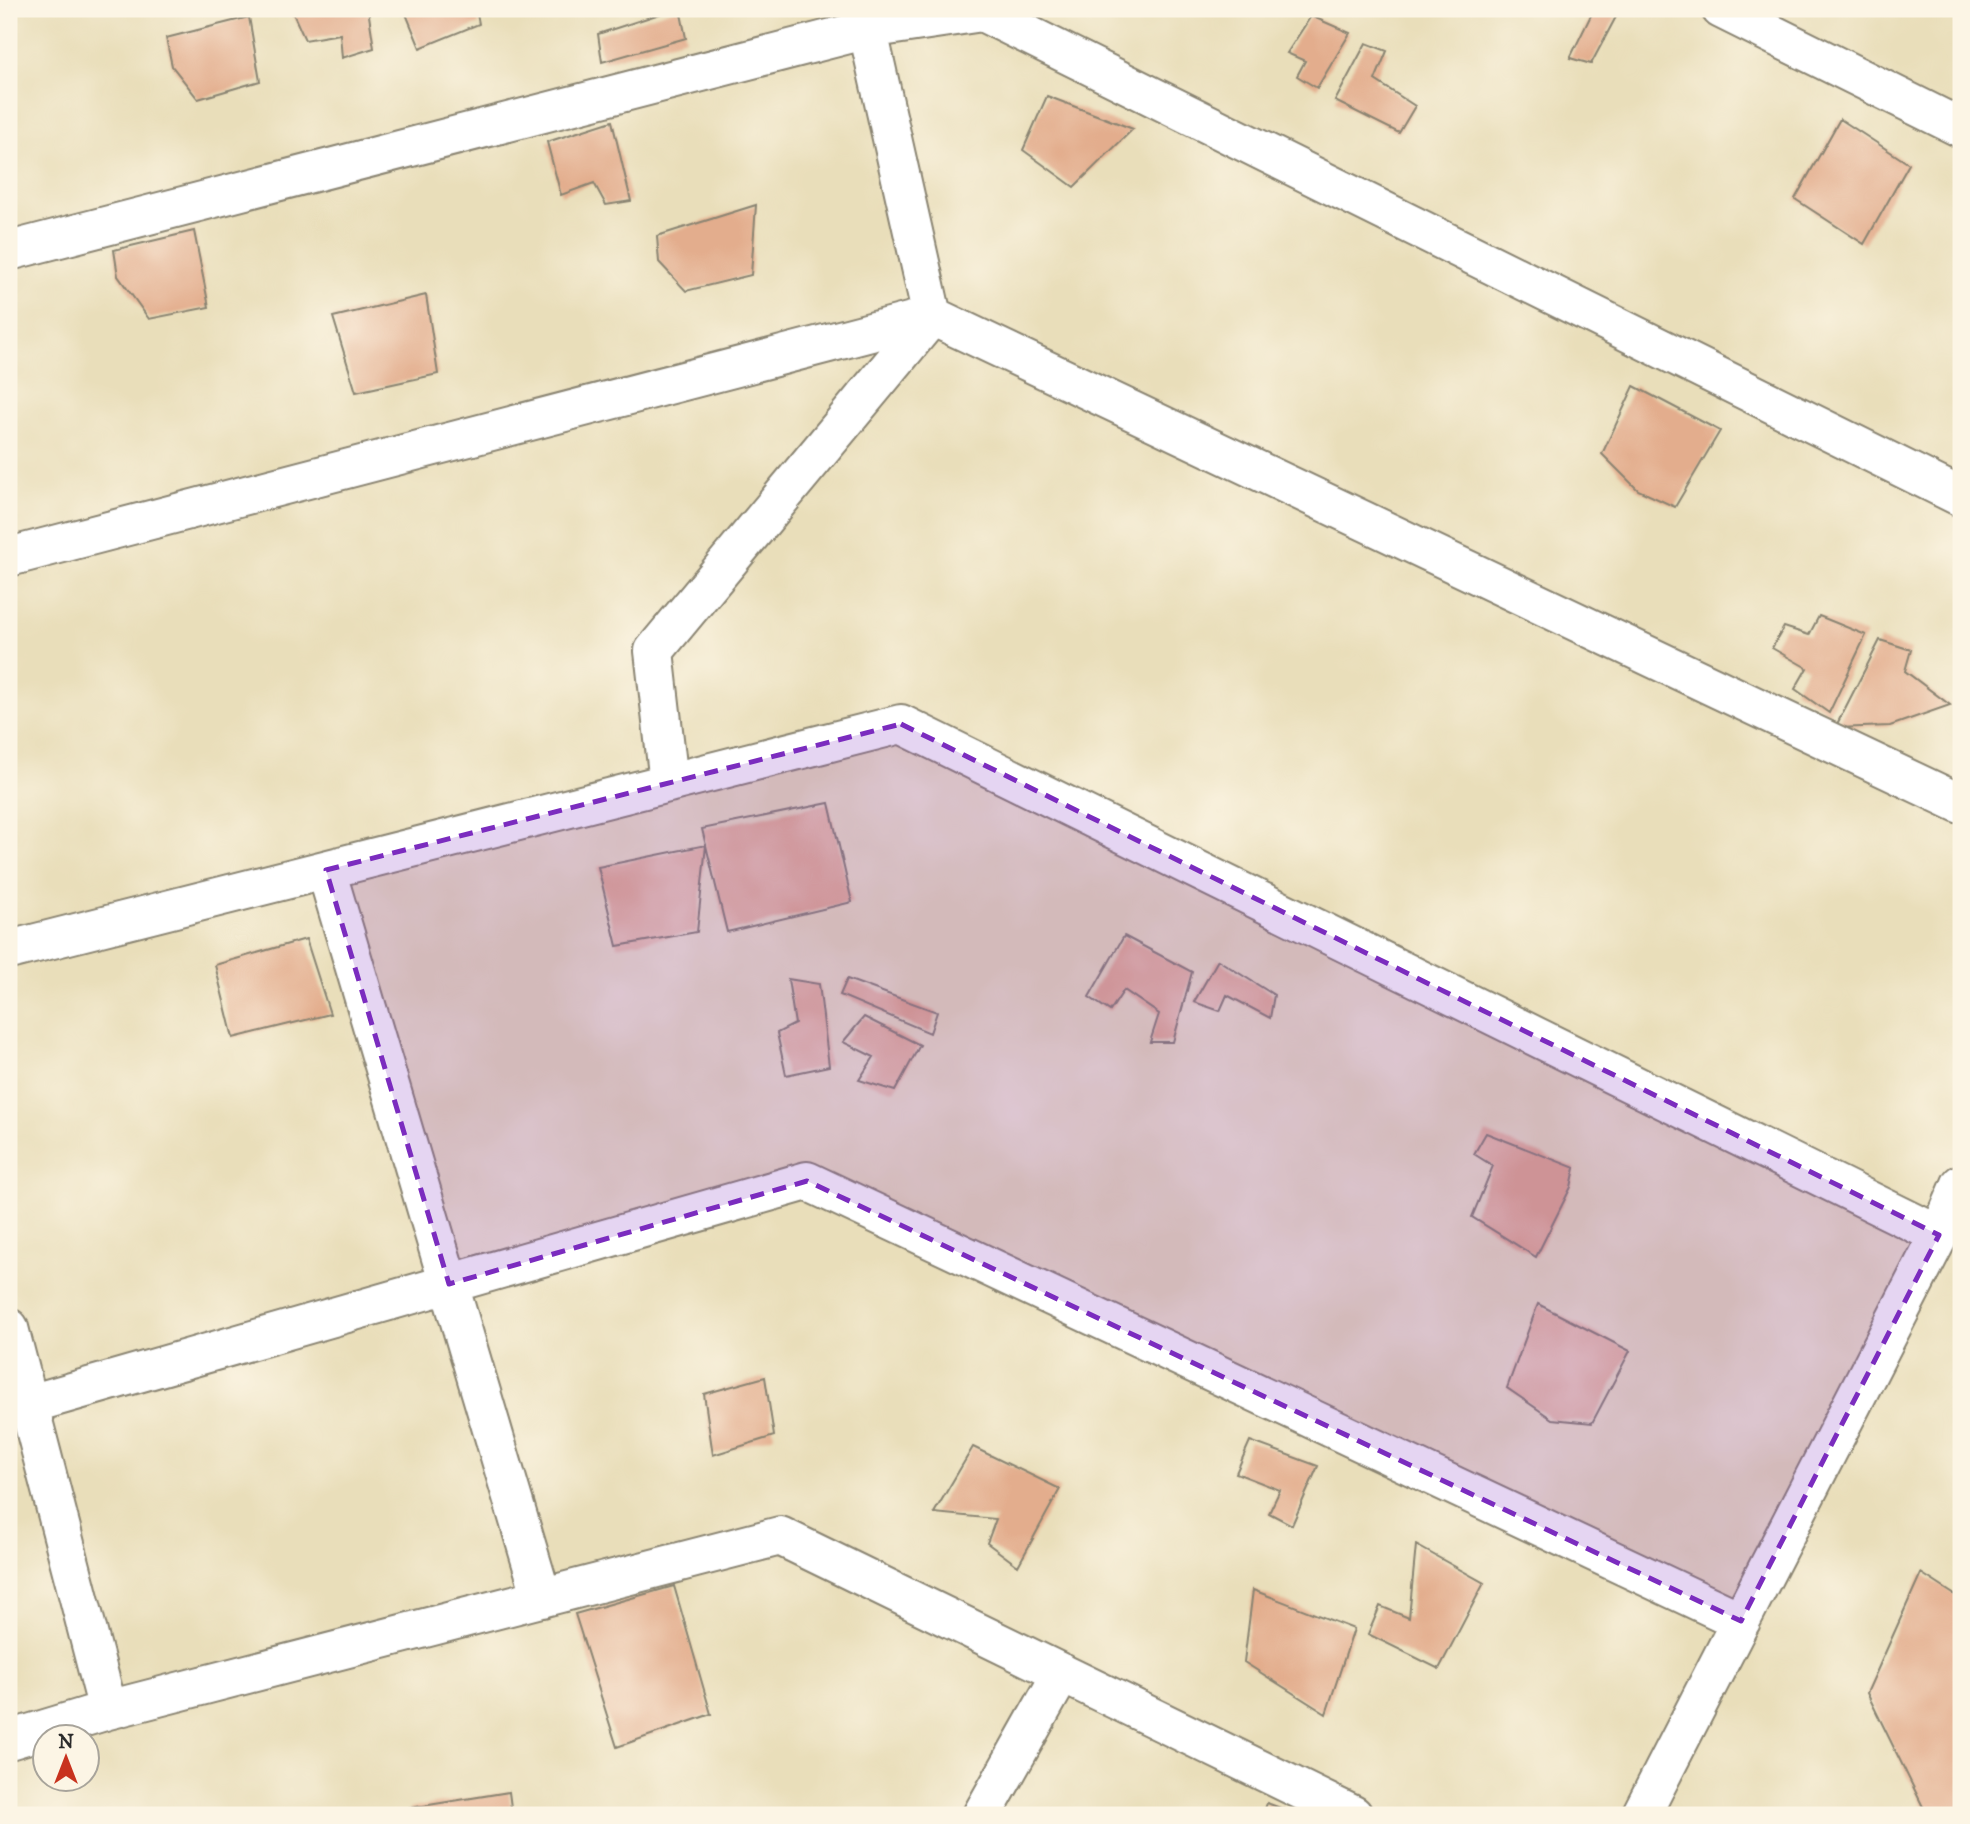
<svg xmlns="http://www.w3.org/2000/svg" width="1970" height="1824" font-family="'IM FELL DW Pica',serif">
	<rect width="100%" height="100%" fill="#fcf5e5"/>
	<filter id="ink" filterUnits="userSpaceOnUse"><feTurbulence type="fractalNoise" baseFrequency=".0143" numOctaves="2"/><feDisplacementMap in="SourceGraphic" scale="14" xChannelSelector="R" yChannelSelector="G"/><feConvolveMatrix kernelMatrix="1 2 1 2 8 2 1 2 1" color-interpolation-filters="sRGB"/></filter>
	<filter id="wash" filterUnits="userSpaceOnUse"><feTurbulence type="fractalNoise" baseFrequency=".00686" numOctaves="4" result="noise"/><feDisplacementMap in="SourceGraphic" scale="28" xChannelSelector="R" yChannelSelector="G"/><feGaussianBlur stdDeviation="1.57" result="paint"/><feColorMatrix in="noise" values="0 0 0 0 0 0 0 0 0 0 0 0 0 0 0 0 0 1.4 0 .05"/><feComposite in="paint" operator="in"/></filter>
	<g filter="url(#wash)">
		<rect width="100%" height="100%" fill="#e9deba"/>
		<g id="blocks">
			<path fill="#e3ad8d" d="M 291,9 L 368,9 L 374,48 L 342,58 L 340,34 L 305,40 Z
				M 404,9 L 476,9 L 479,24 L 420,48 Z
				M 675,9 L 680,9 L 686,38 L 602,62 L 598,34 Z
				M 1594,9 L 1612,9 L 1618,13 L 1591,64 L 1570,58 Z
				M 1311,16 L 1350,33 L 1317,88 L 1297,76 L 1305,61 L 1287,53 Z
				M 249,17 L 260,81 L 198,99 L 172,66 L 166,38 Z
				M 1366,43 L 1387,51 L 1375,80 L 1415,106 L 1399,133 L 1335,101 Z
				M 1047,96 L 1133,129 L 1074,187 L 1023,150 Z
				M 1840,119 L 1909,164 L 1864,244 L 1795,199 Z
				M 612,121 L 631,201 L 606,205 L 594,183 L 561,195 L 547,142 Z
				M 756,205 L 751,275 L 686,291 L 659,262 L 657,236 Z
				M 194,231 L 209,307 L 149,319 L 118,276 L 114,250 Z
				M 426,295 L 438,374 L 356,392 L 333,317 Z
				M 1634,386 L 1720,431 L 1675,507 L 1638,490 L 1602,454 Z
				M 1819,616 L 1866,635 L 1829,713 L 1795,689 L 1807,668 L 1772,648 L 1784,627 L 1809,635 Z
				M 1880,640 L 1911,650 L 1905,671 L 1950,705 L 1890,726 L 1835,728 Z
				M 829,803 L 852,902 L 727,932 L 702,829 Z
				M 706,845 L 697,932 L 617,946 L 598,867 Z
				M 1124,936 L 1192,972 L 1173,1042 L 1150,1042 L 1159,1014 L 1124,990 L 1110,1011 L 1089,997 Z
				M 306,939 L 330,1014 L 233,1038 L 215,965 Z
				M 1218,960 L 1274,995 L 1270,1018 L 1227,995 L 1220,1011 L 1194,1002 Z
				M 788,979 L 819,984 L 829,1066 L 786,1075 L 777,1033 L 795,1024 Z
				M 847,979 L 937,1012 L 930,1033 L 840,995 Z
				M 864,1017 L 920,1045 L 895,1091 L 859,1080 L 874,1057 L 843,1042 Z
				M 1486,1133 L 1575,1168 L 1571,1187 L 1536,1257 L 1472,1217 L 1493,1166 L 1474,1154 Z
				M 1538,1304 L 1630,1351 L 1592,1423 L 1552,1419 L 1507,1388 Z
				M 765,1377 L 774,1436 L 713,1455 L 704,1394 Z
				M 1250,1441 L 1318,1466 L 1292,1525 L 1269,1513 L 1280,1490 L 1236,1473 Z
				M 973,1447 L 1060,1489 L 1018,1566 L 987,1543 L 996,1519 L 934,1513 Z
				M 1416,1545 L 1484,1583 L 1439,1669 L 1368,1634 L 1380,1606 L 1409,1618 Z
				M 1921,1573 L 1961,1599 L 1961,1815 L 1927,1815 L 1867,1693 Z
				M 674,1586 L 711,1714 L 617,1747 L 575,1614 Z
				M 1253,1590 L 1354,1629 L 1326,1714 L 1244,1662 Z
				M 509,1792 L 512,1815 L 412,1815 L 410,1808 Z
				M 1267,1803 L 1299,1815 L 1263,1815 Z"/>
		</g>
	</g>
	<g filter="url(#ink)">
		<use href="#blocks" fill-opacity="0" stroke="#8a8472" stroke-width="2"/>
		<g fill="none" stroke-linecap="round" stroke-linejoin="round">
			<defs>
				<path id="minor" d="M 1721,9 L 1961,128
					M 9,251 L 868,29 L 982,12 L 1961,497
					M 9,557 L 932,316 L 1961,804
					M 669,783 L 654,651 L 932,316 L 863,9
					M 326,870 L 542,1598
					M 9,950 L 901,724 L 1939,1235
					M 9,1328 L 108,1710 L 9,1740
					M 9,1410 L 807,1181 L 1741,1621
					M 108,1710 L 780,1536 L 1353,1815
					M 982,1815 L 1062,1673
					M 1641,1815 L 1939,1235 L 1961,1184"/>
			</defs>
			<use href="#minor" stroke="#8a8472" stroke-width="42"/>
			<use href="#minor" stroke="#fff" stroke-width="38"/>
		</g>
	</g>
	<path fill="#7b2cbf" fill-opacity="0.2" stroke="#7b2cbf" stroke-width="5" stroke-dasharray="14 9" stroke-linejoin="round" d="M 901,724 L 1939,1235 L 1741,1621 L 807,1181 L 449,1284 L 326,870 Z"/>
	<rect width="1970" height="1824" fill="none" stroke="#fcf5e5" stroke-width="35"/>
	<g transform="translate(66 1758)"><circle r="33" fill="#fcf5e5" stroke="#a8a49b" stroke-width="2"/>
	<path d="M0-5L12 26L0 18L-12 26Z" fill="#c8321e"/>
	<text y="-10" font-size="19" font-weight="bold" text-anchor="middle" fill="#2b2b2b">N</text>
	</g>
</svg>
